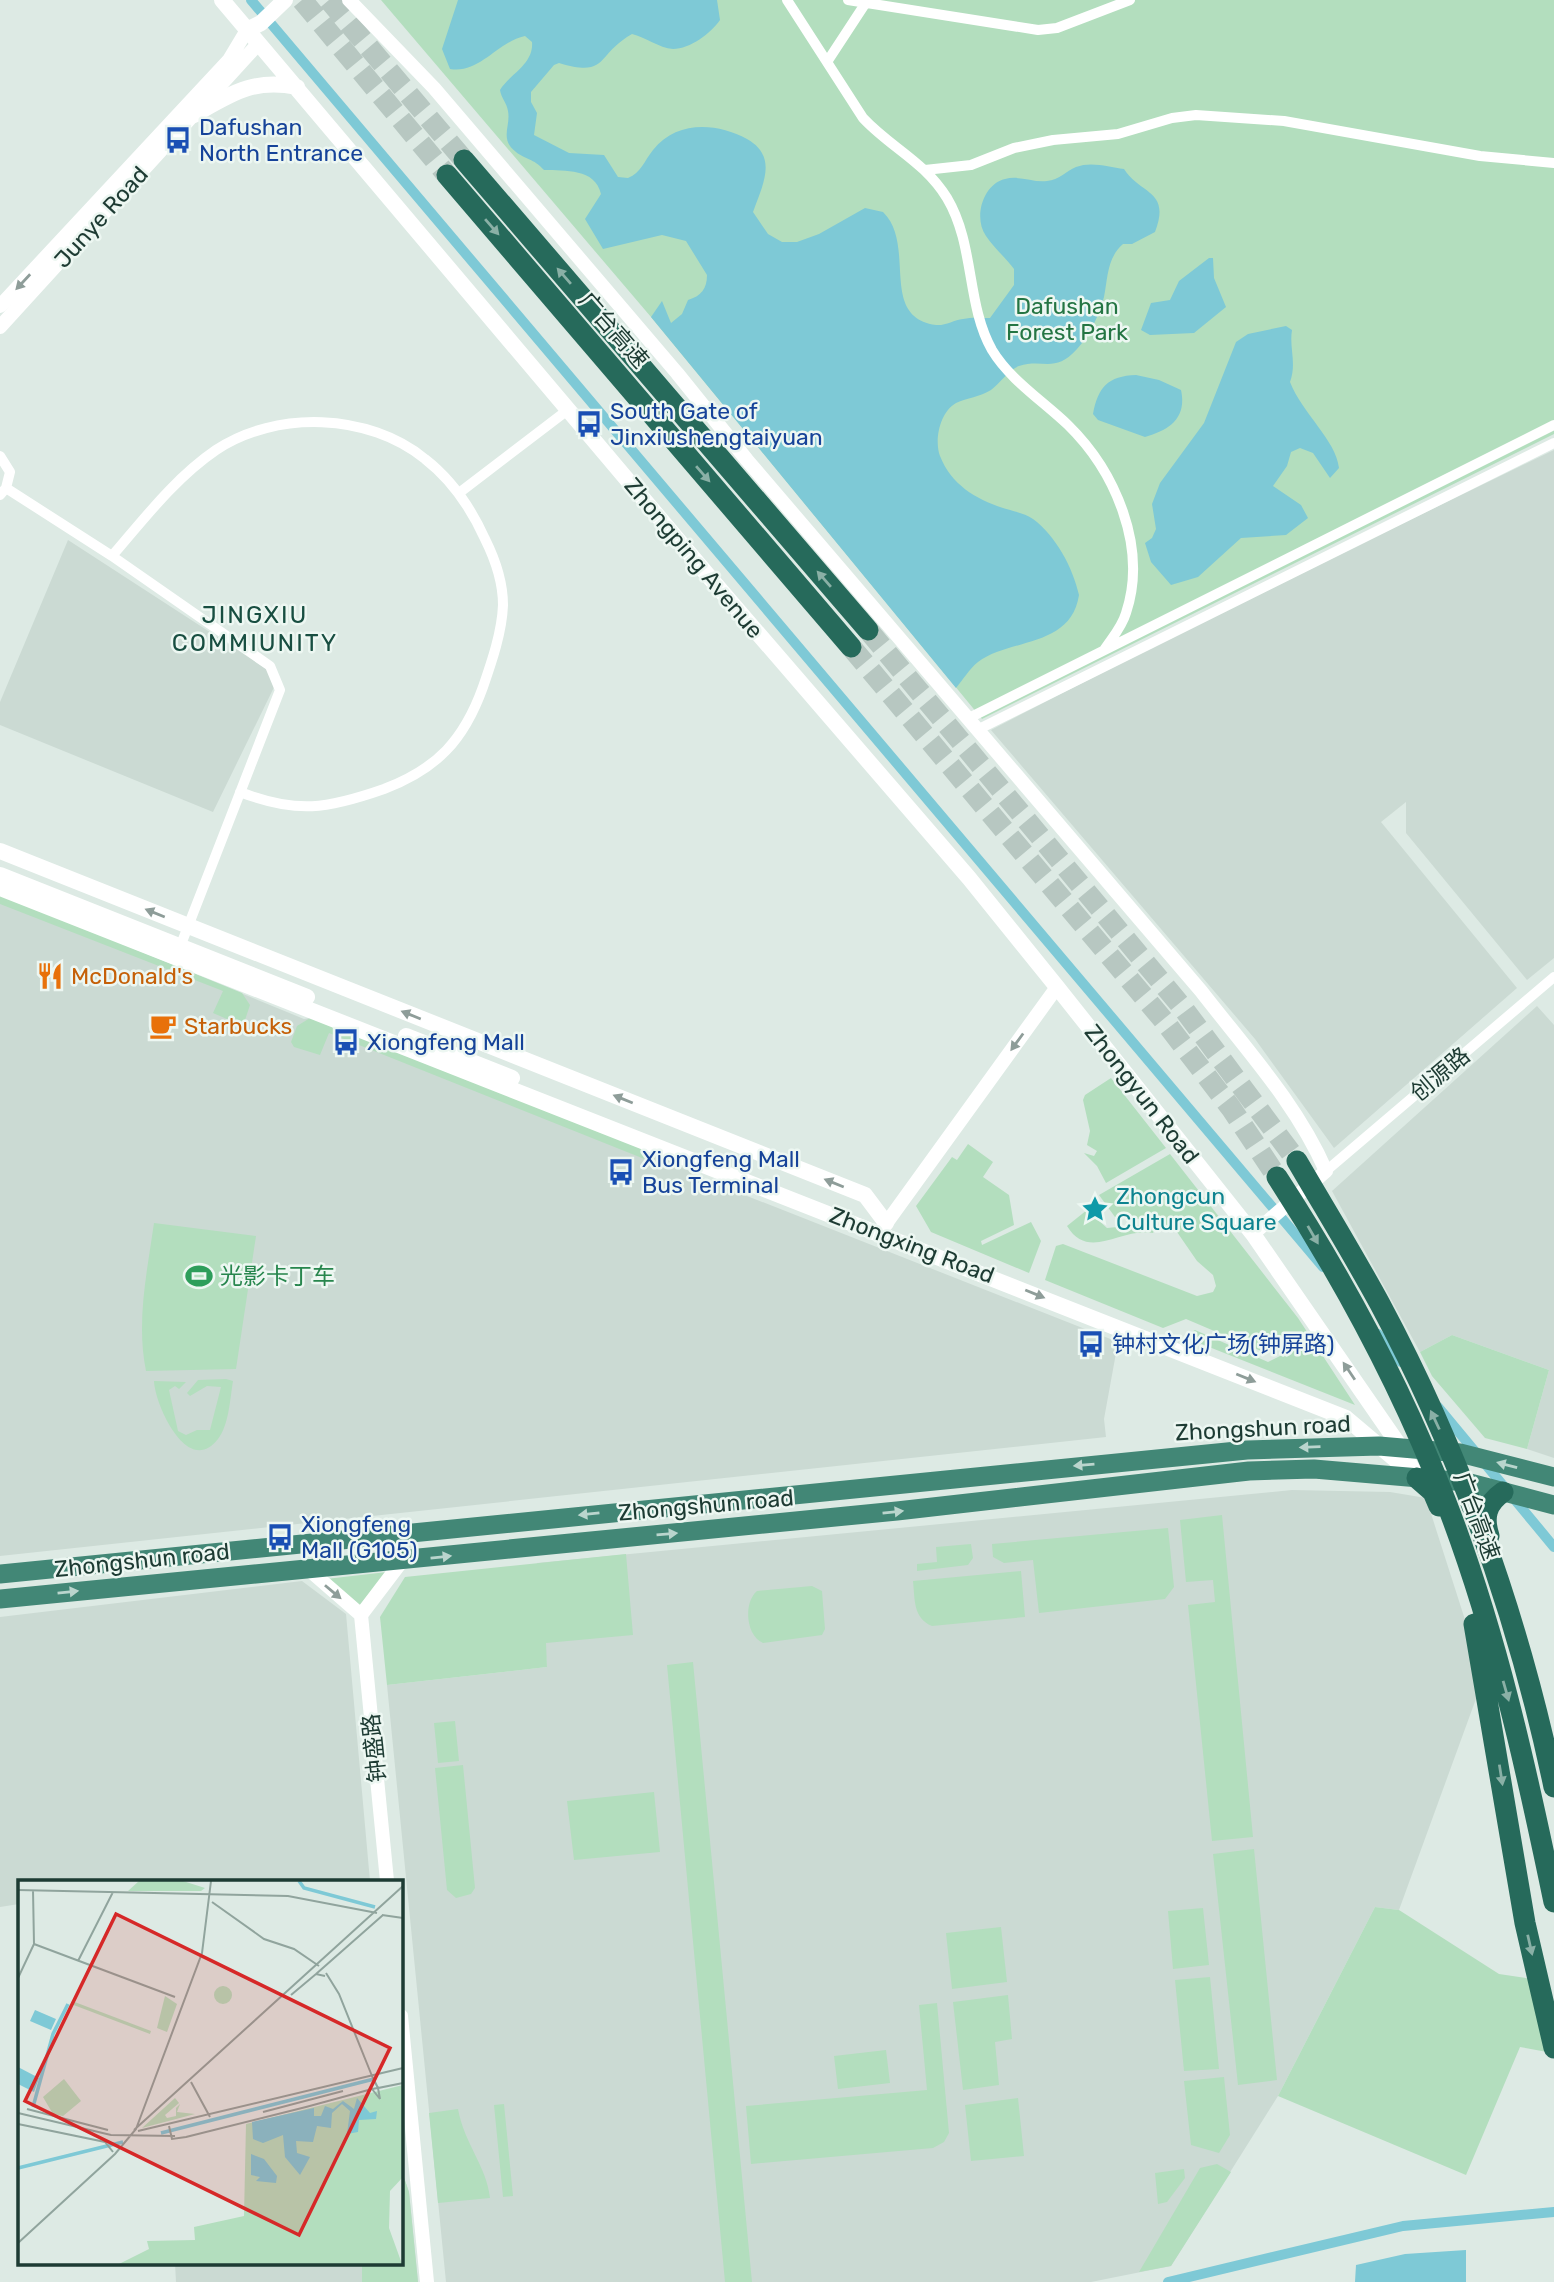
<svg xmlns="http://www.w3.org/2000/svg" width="1554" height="2282" font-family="Rubik,'Noto Sans SC',sans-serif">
	<rect width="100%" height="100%" fill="#ddeae4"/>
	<path fill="#cbdad3" d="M 1554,450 L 1554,958 L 1527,980 L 1406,833 L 1406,802 L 1381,822 L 1517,988 L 1334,1148 L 1255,1039 L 991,730 L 1224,610 Z
		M 68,540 L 279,677 L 213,812 L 0,725 L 0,702 Z
		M 0,894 L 304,1019 L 310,1018 L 648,1150 L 709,1181 L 1118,1342 L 1104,1419 L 1106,1437 L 0,1556 Z
		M 1537,1006 L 1554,1025 L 1554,1458 L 1527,1449 L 1549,1370 L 1452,1335 L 1420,1352 L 1332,1191 Z
		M 1292,1490 L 1390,1492 L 1426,1498 L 1467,1626 L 1477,1696 L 1399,1910 L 1375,1907 L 1278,2096 L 1171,2266 L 1091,2282 L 446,2282 L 387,1685 L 547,1667 L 537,1563 Z
		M 302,1581 L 346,1614 L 370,1881 L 19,1881 L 19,1904 L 0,1907 L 0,1617 Z
		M 401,2169 L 409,2192 L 418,2282 L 176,2282 L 175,2263 L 401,2263 Z"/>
	<path fill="#b3debe" d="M 381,0 L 1554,0 L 1554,434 L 982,719 L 651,317 Z
		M 0,894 L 242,993 L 250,1005 L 243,1026 L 213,1013 L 223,991 L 0,904 Z
		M 310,1018 L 648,1150 L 652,1162 L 329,1033 L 320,1055 L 294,1047 L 291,1042 L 297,1026 Z
		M 1111,1078 L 1166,1148 L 1106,1183 L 1097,1166 L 1084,1153 L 1094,1156 L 1097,1151 L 1087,1145 L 1090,1131 L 1083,1100 L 1085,1095 Z
		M 968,1144 L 993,1162 L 983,1177 L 1009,1195 L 1014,1225 L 981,1241 L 982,1245 L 1031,1222 L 1041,1241 L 1029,1273 L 931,1232 L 916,1206 L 952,1157 L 957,1160 Z
		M 1170,1154 L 1298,1318 L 1355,1405 L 1184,1337 L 1195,1330 L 1268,1362 L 1282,1355 L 1293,1343 L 1288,1338 L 1266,1353 L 1186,1319 L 1163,1328 L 1045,1280 L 1056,1246 L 1063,1244 L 1197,1296 L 1213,1292 L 1216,1286 L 1213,1275 L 1197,1261 L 1177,1232 L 1161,1221 L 1115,1217 L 1099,1195 Z
		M 1087,1210 L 1107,1228 L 1139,1225 L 1156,1228 L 1153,1233 C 1121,1227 1089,1262 1067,1226 Z
		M 154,1223 L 256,1236 L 236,1369 L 146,1371 C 136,1322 147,1272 154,1223 Z
		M 1452,1335 L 1549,1370 L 1527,1449 L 1485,1438 L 1432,1376 L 1420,1352 Z
		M 226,1379 L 233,1381 C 230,1399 229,1425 218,1439 C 188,1478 155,1405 154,1381 L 186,1382 L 179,1389 L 175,1386 L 169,1390 L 178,1431 L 186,1435 L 197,1430 L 210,1430 L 221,1387 L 207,1386 L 190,1396 L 187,1393 L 198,1380 Z
		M 1222,1515 L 1253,1837 L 1212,1841 L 1188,1605 L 1215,1602 L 1213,1580 L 1186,1582 L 1180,1520 Z
		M 1168,1528 L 1174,1587 L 1165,1599 L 1039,1613 L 1033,1560 L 1004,1563 L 993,1557 L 992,1544 Z
		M 971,1544 L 973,1558 L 968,1565 L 917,1571 L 917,1564 L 937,1562 L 936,1547 Z
		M 626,1554 L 633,1635 L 546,1643 L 547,1667 L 387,1685 L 380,1617 L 405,1577 Z
		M 1021,1571 L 1025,1617 L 932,1626 C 913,1618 915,1600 913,1581 Z
		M 387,1572 L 359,1606 L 326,1579 Z
		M 812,1586 L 822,1591 L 825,1629 L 822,1635 L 763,1643 C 746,1636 743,1603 757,1591 Z
		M 693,1662 L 752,2282 L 725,2282 L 667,1665 Z
		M 455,1721 L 459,1761 L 438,1763 L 434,1723 Z
		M 463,1765 L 475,1888 L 471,1894 L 456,1898 L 447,1890 L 435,1768 Z
		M 654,1792 L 660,1852 L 574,1860 L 567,1801 Z
		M 1254,1849 L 1277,2080 L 1238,2085 L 1213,1854 Z
		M 1375,1907 L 1399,1910 L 1499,1974 L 1532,1979 L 1547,2052 L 1520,2047 L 1466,2175 L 1278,2096 Z
		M 1203,1908 L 1209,1965 L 1173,1969 L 1168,1911 Z
		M 1001,1927 L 1007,1982 L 952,1989 L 946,1933 Z
		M 1210,1977 L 1219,2069 L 1184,2071 L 1175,1980 Z
		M 1008,1995 L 1012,2039 L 995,2042 L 999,2085 L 963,2090 L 953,2002 Z
		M 937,2003 L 949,2133 L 944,2142 L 933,2148 L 751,2164 L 746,2106 L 927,2090 L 919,2005 Z
		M 886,2050 L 890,2083 L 838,2089 L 834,2056 Z
		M 1224,2077 L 1230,2135 L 1219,2153 L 1191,2145 L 1184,2081 Z
		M 1018,2098 L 1024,2156 L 971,2161 L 965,2105 Z
		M 504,2104 L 513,2196 L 503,2197 L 494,2105 Z
		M 458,2109 C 464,2143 487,2167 490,2198 L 438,2203 L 429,2113 Z
		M 1217,2164 L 1231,2172 L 1171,2266 L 1139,2272 L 1200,2168 Z
		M 401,2169 L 409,2192 L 418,2282 L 362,2282 L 362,2263 L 401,2263 Z
		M 1184,2169 L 1185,2178 L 1167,2202 L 1158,2204 L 1155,2173 Z"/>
	<path fill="#7ec9d6" d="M 458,0 L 717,0 L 720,20 C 711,33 690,49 673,49 C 659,48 645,37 632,34 C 595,55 609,78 559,63 L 554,65 L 531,92 L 531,102 L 537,113 L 534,135 L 569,153 L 604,155 L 618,177 L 628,178 C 641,173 644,161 653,150 C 677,120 717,123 747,139 C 779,157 762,186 753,212 L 768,234 L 782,242 L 797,242 L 819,234 L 865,208 L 883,212 C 917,245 878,317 936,325 C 945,326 954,320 963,319 C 972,317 981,318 990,318 L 1014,285 L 1014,269 C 1006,258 994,248 986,236 C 973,218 983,184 1005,179 C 1020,175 1034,183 1047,181 C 1059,180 1066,171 1076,167 C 1091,161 1109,167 1124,169 C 1141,195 1171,190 1155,232 L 1132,244 L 1123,244 C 1107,258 1108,277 1104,297 C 1099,315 1090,335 1077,349 C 1055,374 1043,358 1019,366 C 1010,369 999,384 991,390 C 980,397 967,398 956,403 C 940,412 934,440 940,456 C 951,484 975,499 1003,508 C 1012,511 1025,513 1033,519 C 1056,536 1073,568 1079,595 C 1071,648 1010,638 978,662 C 969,669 963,680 956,688 L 651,317 L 662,301 L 671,323 L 682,314 L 688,300 C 701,296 707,289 707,275 L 686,241 L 662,235 L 603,249 L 585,219 L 601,194 C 595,168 565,171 544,170 C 533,158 526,160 516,152 C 499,139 511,126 508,111 C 507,103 501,98 500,90 C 510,74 534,64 532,42 L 525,36 C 497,42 480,74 450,69 L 442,49 Z
		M 1209,258 L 1213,258 L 1214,278 L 1226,307 L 1194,333 L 1150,335 L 1141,330 L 1151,303 L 1170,300 L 1179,281 Z
		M 1286,326 L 1292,330 C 1289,348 1297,363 1290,382 C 1302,413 1336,440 1339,468 L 1330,478 L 1313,453 L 1300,448 L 1291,452 L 1287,466 L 1273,486 L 1301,505 L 1308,518 L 1286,535 L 1241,538 L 1198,577 L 1171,585 L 1151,562 L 1145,543 L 1152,538 L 1156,529 L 1152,504 L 1160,483 L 1204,423 L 1236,342 L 1248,334 Z
		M 1136,375 L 1159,380 L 1181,390 C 1187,418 1170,430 1145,437 L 1098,420 L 1093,414 C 1098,387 1108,376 1136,375 Z
		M 1466,2250 L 1466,2282 L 1355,2282 L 1356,2265 L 1405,2254 Z"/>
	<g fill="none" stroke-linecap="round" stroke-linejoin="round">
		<path stroke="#7ec9d6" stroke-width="10" d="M 251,0 L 1323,1267
			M 1378,1334 L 1401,1362
			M 1438,1407 L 1554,1547
			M 1168,2282 L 1403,2226 L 1554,2212"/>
		<path stroke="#b7c7c1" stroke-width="21" stroke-dasharray="21 10" stroke-linecap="butt" d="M 302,0 L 447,175
			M 329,0 L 464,160
			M 868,630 L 1183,1008 L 1297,1161
			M 851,647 L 1165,1022 L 1231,1108 L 1277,1177"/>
		<path stroke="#fff" stroke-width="10" d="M 787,0 L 863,118 C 891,148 924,161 947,198 C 975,245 966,304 992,350 C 1010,380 1043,401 1068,425 C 1115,471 1148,547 1126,613 C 1122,627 1112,638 1104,650
			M 848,0 L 1038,30 L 1057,28 L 1130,0
			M 827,62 L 865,4
			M 925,170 L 971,165 L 1014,148 L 1053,140 L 1118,134 L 1172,118 L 1196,115 L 1284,121 L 1480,156 L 1554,163
			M 0,456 L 10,472 L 6,488 L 0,495
			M 6,488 L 112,556 L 270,666 L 280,690 L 180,947
			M 459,493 L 569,409
			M 112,556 C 144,519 175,478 216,450 C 276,410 369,413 425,459 C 452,480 471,508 485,539 C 495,559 503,582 503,605 C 502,632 492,661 483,687 C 464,740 437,769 384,789 C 327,809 297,814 240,792
			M 969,718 L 1554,425
			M 979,729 L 1554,443
			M 1326,1171 L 1554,977"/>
		<path stroke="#fff" stroke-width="14" d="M 349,0 L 434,88 L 677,373 L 747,460 L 1201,991 C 1245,1048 1297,1104 1326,1171 L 1253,1234
			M 0,306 L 229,60 L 247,30
			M 0,327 L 258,44
			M 880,1232 L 1057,987
			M 307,1568 L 361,1615
			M 361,1615 L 387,1881
			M 361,1615 L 402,1561
			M 401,2016 L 427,2282"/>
		<path stroke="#fff" stroke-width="16" d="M 222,0 L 711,579 L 969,878 L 1057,987 L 1253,1234 L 1401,1448 L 1417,1478
			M 247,30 L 261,23 L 285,0
			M 194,115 C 231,94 253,78 297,87
			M 0,851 L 865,1195 L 886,1223
			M 0,875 L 307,997
			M 0,888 L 1346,1418 L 1410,1472
			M 406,1036 L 512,1078"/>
		<path stroke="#428776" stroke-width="19" d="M 0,1574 L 1247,1450 L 1379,1446 L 1460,1453 L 1554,1477
			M 0,1599 L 897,1511 L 1249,1471 L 1314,1469 L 1466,1482 L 1554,1505"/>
		<path stroke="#266a5b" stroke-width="21" d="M 464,160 L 868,630
			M 447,175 L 851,647
			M 1297,1161 C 1325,1209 1354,1256 1380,1304 C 1461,1455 1519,1620 1554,1787
			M 1277,1177 C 1344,1280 1402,1388 1446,1502 C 1496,1631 1526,1767 1554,1902
			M 1417,1478 L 1433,1492 L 1439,1506
			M 1489,1536 C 1483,1517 1486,1504 1503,1492
			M 1474,1624 L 1525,1923 L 1554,2048"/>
	</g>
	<defs><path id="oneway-solid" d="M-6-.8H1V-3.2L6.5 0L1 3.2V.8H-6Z" transform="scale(1.75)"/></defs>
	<g fill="#8ab0a6">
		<use href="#oneway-solid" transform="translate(492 227) rotate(49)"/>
		<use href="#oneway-solid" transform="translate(564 276) rotate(-131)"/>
		<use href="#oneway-solid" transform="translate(703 474) rotate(49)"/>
		<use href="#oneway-solid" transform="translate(824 579) rotate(-131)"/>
		<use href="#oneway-solid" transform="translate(1313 1235) rotate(60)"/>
		<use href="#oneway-solid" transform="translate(1435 1420) rotate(-115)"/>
		<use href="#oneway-solid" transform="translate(1506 1691) rotate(74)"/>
		<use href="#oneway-solid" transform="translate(1501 1775) rotate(81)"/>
		<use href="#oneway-solid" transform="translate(1530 1945) rotate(77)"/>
	</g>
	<g fill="#8e9d99">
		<use href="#oneway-solid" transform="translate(23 282) rotate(133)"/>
		<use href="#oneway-solid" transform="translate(155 913) rotate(-158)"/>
		<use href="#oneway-solid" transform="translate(411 1015) rotate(-158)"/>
		<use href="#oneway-solid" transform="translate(1017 1042) rotate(126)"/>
		<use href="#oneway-solid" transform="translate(623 1099) rotate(-158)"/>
		<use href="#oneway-solid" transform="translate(834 1183) rotate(-158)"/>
		<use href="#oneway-solid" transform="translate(1035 1294) rotate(22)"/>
		<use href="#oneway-solid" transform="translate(1349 1371) rotate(-124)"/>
		<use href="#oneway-solid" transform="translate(1246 1378) rotate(22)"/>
		<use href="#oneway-solid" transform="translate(333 1592) rotate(40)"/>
	</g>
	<g fill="#bad5cd">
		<use href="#oneway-solid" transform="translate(1310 1447) rotate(178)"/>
		<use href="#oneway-solid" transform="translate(1084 1465) rotate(175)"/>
		<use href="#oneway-solid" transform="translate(1507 1465) rotate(-165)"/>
		<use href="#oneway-solid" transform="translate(893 1512) rotate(-6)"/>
		<use href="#oneway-solid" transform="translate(589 1514) rotate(174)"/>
		<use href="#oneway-solid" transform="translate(667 1534) rotate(-5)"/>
		<use href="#oneway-solid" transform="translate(441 1557) rotate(-6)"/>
		<use href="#oneway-solid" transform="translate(68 1592) rotate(-6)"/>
	</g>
	<defs>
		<symbol id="bus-bare" viewBox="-9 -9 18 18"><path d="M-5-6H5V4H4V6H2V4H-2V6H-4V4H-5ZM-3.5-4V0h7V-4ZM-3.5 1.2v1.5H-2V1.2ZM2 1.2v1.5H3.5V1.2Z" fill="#1a4fb4" stroke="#edf7f2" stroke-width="2.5" paint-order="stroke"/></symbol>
		<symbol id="restaurant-bare" viewBox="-9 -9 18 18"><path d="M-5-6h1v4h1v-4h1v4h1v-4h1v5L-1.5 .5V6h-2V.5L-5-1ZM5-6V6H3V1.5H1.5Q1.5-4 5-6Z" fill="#e8710a" stroke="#edf7f2" stroke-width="2.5" paint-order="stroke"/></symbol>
		<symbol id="cafe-bare" viewBox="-9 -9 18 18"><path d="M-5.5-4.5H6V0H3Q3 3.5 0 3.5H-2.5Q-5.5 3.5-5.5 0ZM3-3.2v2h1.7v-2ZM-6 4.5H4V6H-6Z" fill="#e8710a" stroke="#edf7f2" stroke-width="2.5" paint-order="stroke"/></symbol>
		<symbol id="sight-bare" viewBox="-9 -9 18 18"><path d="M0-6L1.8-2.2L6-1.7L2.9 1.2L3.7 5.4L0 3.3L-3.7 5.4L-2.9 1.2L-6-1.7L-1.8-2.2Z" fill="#0f9aa8" stroke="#edf7f2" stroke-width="2.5" paint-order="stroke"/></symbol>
		<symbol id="stadium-bare" viewBox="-9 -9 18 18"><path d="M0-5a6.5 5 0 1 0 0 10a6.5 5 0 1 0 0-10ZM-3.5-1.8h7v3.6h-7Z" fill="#2e9e5b" stroke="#edf7f2" stroke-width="2.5" paint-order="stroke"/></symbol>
	</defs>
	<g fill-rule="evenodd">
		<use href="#bus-bare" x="159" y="121" width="38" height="38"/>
		<use href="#bus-bare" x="570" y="405" width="38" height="38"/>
		<use href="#restaurant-bare" x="31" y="957" width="38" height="38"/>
		<use href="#cafe-bare" x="144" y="1007" width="38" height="38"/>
		<use href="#bus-bare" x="327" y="1023" width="38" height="38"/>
		<use href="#bus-bare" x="602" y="1153" width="38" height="38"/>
		<use href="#sight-bare" x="1076" y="1190" width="38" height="38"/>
		<use href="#stadium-bare" x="180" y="1257" width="38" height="38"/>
		<use href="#bus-bare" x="1072" y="1325" width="38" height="38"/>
		<use href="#bus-bare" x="261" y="1518" width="38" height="38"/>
	</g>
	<g text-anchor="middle" stroke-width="5" stroke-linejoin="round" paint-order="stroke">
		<g font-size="23" fill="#164399" stroke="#edf7f2" text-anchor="start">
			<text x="199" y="135">Dafushan<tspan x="199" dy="26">North Entrance</tspan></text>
			<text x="610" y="419">South Gate of<tspan x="610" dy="26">Jinxiushengtaiyuan</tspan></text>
			<text x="367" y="1050">Xiongfeng Mall</text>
			<text x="642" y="1167">Xiongfeng Mall<tspan x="642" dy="26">Bus Terminal</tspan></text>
			<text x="1112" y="1352">钟村文化广场(钟屏路)</text>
			<text x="301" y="1532">Xiongfeng<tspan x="301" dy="26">Mall (G105)</tspan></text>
		</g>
		<g font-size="23" fill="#1d3b33" stroke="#edf7f2">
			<text transform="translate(101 217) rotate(-48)" y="8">Junye Road</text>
			<text transform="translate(614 330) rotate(49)" y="8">广台高速</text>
			<text transform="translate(694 558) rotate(50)" y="8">Zhongping Avenue</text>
			<text transform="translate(1440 1074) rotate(-40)" y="8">创源路</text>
			<text transform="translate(1142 1094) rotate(52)" y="8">Zhongyun Road</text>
			<text transform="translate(912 1245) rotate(21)" y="8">Zhongxing Road</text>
			<text transform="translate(1263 1428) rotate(-3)" y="8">Zhongshun road</text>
			<text transform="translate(706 1505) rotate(-5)" y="8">Zhongshun road</text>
			<text transform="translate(1477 1516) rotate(70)" y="8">广台高速</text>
			<text transform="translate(142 1560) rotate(-6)" y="8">Zhongshun road</text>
			<text transform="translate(374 1748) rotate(-96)" y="8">钟盛路</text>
		</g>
		<g font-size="23" fill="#247543" stroke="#edf7f2">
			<text x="1067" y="314">Dafushan<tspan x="1067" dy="26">Forest Park</tspan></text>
		</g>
		<g font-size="23" fill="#c56008" stroke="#edf7f2" text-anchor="start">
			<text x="71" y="984">McDonald's</text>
			<text x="184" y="1034">Starbucks</text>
		</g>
		<g font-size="23" fill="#0d838f" stroke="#edf7f2" text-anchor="start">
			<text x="1116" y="1204">Zhongcun<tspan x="1116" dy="26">Culture Square</tspan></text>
		</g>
		<g font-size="23" fill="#27864d" stroke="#edf7f2" text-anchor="start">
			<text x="220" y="1284">光影卡丁车</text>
		</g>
		<g font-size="24" letter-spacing="2" fill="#184e41" stroke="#edf7f2">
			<text x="255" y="623">JINGXIU<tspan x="255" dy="28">COMMIUNITY</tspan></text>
		</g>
	</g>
	<g transform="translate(18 1880)">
		<rect width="385" height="385" fill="#ddeae4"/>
		<path d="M 121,1 L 165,1 L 187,8 L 183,11 L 110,11 ZM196 115a9 9 0 1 1 18 0a9 9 0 1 1-18 0ZM 147,116 L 159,124 L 149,152 L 139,148 ZM 54,121 L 133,151 L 132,154 L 53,124 ZM 46,199 L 63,221 L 45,236 L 35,234 L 25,217 ZM 385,205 L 385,297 L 372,311 L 371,348 L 384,384 L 101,384 L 131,369 L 129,361 L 177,360 L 176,347 L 226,336 L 228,244 ZM 157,218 L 161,223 L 147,235 L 149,238 L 158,236 L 158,228 L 162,224 L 159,232 L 177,234 L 124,248 Z" fill="#b3debe"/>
		<path d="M 17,130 L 38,139 L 33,150 L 12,141 ZM 0,187 L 21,198 L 16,212 L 0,204 ZM 339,218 L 352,233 L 359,231 L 358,239 L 341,240 L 340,252 L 329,254 L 332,231 L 324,224 L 314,233 L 313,248 L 299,246 L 295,262 L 278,261 L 279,273 L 292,277 L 282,295 L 267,277 L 265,255 L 245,263 L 235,259 L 234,242 L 296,228 L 296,236 L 303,236 L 307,226 L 315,229 L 325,221 L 336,229 ZM 233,274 L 246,279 L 259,296 L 258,303 L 238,301 L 242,297 L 233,295 Z" fill="#7ec9d6"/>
		<path fill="none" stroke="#7ec9d6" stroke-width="3.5" d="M 281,1 L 286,8 L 357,27M 15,227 L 35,154 L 50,124M 143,253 L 356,199M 0,288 L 105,262"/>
		<path fill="none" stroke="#90a49d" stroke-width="2" d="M 0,10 L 270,16 L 359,33M 194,22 L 246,59 L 276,69 L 301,86M 364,35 L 385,38M 16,64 L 157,117M 60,81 L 95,12M 308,93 L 321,114 L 354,196M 298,94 L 365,35M 0,98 L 16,64 L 15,10M 273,115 L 298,94 L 307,96M 354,196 L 360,208 L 385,203M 173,202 L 192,237M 9,229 L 90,250M 245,232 L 325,211M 0,233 L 93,255 L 157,256M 0,244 L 87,262 L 95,272M 151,246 L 154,259 L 168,257 L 288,227 L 354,209 L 360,208 L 362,219 L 354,209M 116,250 L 385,6M 120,251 L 385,188M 0,363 L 97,274 L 118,249 L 184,73 L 193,1"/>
		<path fill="#d62828" fill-opacity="0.15" stroke="#d62828" stroke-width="3.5" d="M 98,34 L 372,168 L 281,355 L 7,221 Z"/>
		<rect width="385" height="385" fill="none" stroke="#1d3b33" stroke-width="3.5"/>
	</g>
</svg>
